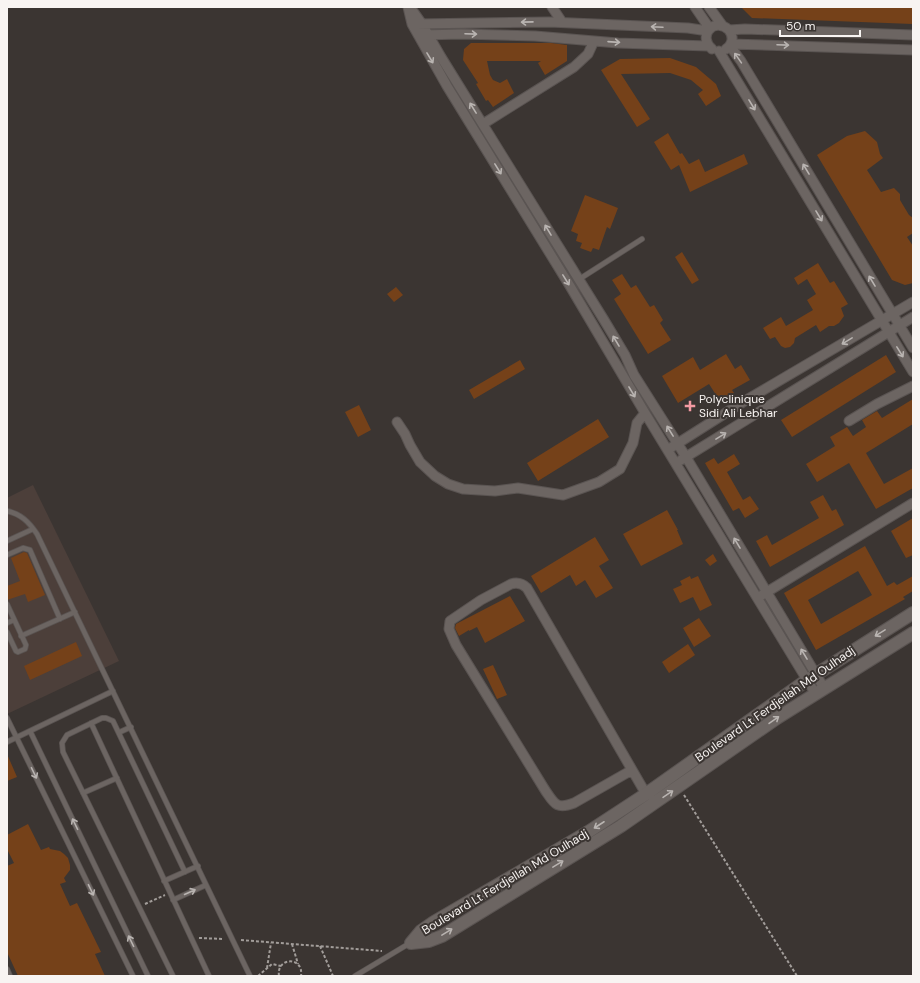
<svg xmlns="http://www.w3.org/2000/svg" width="920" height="983" font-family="'DM Sans',sans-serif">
	<rect width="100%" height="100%" fill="#3b3532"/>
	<path fill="#4c3f3a" d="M 33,485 L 119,661 L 7,714 L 7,498 Z"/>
	<path fill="#754119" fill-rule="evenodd" d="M 741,7 L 913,7 L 913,24 L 752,18 Z
		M 471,43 L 551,43 L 567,45 L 567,61 L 545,75 L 538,63 L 541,61 L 487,61 L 490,75 L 493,80 L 500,83 L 507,79 L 514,93 L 493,107 L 488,100 L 486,101 L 476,84 L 478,83 L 463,60 L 464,49 Z
		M 670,58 L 696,67 L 716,84 L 721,96 L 706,106 L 698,94 L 703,90 L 691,80 L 670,73 L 621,74 L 650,119 L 637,127 L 601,70 L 620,59 Z
		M 865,131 L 877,142 L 880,154 L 883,158 L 867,170 L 881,192 L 894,188 L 900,194 L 900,200 L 909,215 L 913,218 L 913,233 L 907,237 L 913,246 L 913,283 L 905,285 L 892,280 L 817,155 L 847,136 Z
		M 668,133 L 680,154 L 682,153 L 689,164 L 699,159 L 705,172 L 744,154 L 748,164 L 690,192 L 679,165 L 671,170 L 654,142 Z
		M 585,195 L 618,208 L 610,229 L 607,227 L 599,250 L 593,248 L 591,252 L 580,248 L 582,243 L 576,241 L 578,234 L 571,231 Z
		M 682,252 L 699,280 L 692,284 L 675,257 Z
		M 818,263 L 830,283 L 834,281 L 848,304 L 841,308 L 844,316 L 839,323 L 834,326 L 829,326 L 820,332 L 816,325 L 795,338 L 794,343 L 790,347 L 785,348 L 781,346 L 775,337 L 770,339 L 763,328 L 781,317 L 786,326 L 813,310 L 807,300 L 816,294 L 807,279 L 798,285 L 794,278 Z
		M 622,274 L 631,288 L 636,285 L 650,307 L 654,305 L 663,320 L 660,323 L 671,340 L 648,354 L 614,299 L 621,294 L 612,280 Z
		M 396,287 L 403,295 L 394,302 L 387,294 Z
		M 726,354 L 735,369 L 741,365 L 750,380 L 732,390 L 734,393 L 720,401 L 709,384 L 678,403 L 662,376 L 693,357 L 700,370 Z
		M 886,355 L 896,372 L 792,437 L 781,420 Z
		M 520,360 L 525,369 L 474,399 L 469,390 Z
		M 913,399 L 913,424 L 866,453 L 884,484 L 913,468 L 913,488 L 876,509 L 849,463 L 817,482 L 806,464 L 835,446 L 830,437 L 847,427 L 853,436 L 866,427 L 862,420 L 877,411 L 882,418 Z
		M 359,405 L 371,430 L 358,437 L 345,412 Z
		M 598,419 L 609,437 L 538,481 L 527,463 Z
		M 734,454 L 740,464 L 727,472 L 743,500 L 750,496 L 759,509 L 745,518 L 739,508 L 733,511 L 705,463 L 714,458 L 718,464 Z
		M 823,495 L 832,511 L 836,509 L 844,525 L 770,567 L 756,541 L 767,535 L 772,545 L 819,518 L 810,502 Z
		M 667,510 L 678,530 L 677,530 L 683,544 L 641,566 L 623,534 Z
		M 913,518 L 913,555 L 906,558 L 891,531 Z
		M 595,537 L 609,560 L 599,566 L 613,588 L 596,598 L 585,580 L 576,586 L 570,575 L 541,593 L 531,576 Z
		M 865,546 L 887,586 L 894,582 L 897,585 L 913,576 L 913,591 L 903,597 L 905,599 L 816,650 L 784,593 ZM 858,571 L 872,595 L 821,624 L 808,600 Z
		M 24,552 L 27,553 L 45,595 L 28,602 L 25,594 L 7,600 L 7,586 L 20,581 L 11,558 Z
		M 713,554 L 717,561 L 710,566 L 705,560 Z
		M 690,576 L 691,579 L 698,576 L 712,605 L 700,611 L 693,597 L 680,603 L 673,589 L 682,585 L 680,581 Z
		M 510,596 L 525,621 L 485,643 L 477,627 L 469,631 L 469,630 L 459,636 L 455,628 L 456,624 Z
		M 699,618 L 711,636 L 694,647 L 683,628 Z
		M 76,642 L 82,656 L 30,680 L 24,666 Z
		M 688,644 L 695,655 L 669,673 L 662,662 Z
		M 493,665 L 507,695 L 497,699 L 483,669 Z
		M 7,754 L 17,777 L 7,781 Z
		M 28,824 L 41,850 L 49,847 L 50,849 L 60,851 L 64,854 L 68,858 L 70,865 L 70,870 L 64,878 L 66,882 L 60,884 L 70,906 L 77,903 L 101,952 L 95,954 L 105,976 L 18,976 L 7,952 L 7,866 L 14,863 L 7,849 L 7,835 Z"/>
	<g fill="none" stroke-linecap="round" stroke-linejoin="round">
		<defs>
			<path id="service" d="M 578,280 L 642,239
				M 7,511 C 21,514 29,522 37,534 L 250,976
				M 7,541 L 33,529
				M 7,555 L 23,548 L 30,550 L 60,619
				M 7,604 L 26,645 L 25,649 L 18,652 L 16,651 L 7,632
				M 7,623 L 14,620
				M 21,636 L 75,612
				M 7,718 L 133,976
				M 91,723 L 209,976
				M 30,731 L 148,976
				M 120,732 L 131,727
				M 7,742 L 113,691
				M 83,793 L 117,778
				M 164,881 L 198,866
				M 173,900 L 206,885
				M 7,969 L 10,976
				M 173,976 L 63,752 L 62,743 L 67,735 L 102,718 L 106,718 L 113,721 L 185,872
				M 355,976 L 410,943"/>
			<path id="minor" d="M 408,7 L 412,24 L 447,86 L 570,286 L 645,413 L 815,693
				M 410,7 L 422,24 L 441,57 L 604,320 L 625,355 L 634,375 L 686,457 L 824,688
				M 552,7 L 562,22
				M 695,7 L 710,29
				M 709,7 L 722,25
				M 417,24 L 549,22 L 688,28 L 708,31
				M 423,35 L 461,34 L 535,36 L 618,43 L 708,46
				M 731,44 L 913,50
				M 730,46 L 741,61 L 913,348
				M 712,49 C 697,36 714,16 729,30 L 745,29 L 913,35
				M 726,49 C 733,44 734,37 729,30
				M 719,51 L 913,372
				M 483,124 L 574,67 L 588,54 L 594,41
				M 849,421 L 877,404 L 913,386
				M 397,422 L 405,434 L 410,445 L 420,462 L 435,476 L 448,484 L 463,489 L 495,491 L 518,488 L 563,495 L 599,482 L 620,469 L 633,443 L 637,423 L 645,413
				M 672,447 L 743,402 L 913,302
				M 681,460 L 913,317
				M 762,595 L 913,503
				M 632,770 L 574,803 C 556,810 554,803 545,790 L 456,645 L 449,629 L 450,621 L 481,600 L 511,584 C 517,582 522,583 527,588 L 646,794"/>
			<path id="tertiary" d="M 411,943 L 421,931 L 434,922 L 588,832 L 646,794 L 807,680 L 913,613
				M 411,943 L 429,941 L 442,936 L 621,826 L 777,718 L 913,633"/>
		</defs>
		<use href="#service" stroke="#5a5452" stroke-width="6"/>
		<use href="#minor" stroke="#5a5452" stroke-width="11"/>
		<use href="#tertiary" stroke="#5a5452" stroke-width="14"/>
		<path stroke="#a29d9a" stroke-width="2" stroke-dasharray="3 2" stroke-linecap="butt" d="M 684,795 L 797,976
			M 145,904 L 165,895
			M 199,938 L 224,939
			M 241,940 L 382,951
			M 292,944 L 298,964
			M 320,946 L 333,976
			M 267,968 L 271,943
			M 258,976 L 272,964 L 281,966
			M 279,976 C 276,957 304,956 301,976"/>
		<use href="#service" stroke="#6c6562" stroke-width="4.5"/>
		<use href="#minor" stroke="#6c6562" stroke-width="9"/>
		<use href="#tertiary" stroke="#6c6562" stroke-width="12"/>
	</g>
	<defs><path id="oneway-shaft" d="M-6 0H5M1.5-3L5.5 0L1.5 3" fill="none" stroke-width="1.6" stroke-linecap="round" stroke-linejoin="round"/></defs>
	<g stroke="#b9b4b1">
		<use href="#oneway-shaft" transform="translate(527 22) rotate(179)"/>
		<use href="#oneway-shaft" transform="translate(657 27) rotate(-177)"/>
		<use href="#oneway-shaft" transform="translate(471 34) rotate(2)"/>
		<use href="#oneway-shaft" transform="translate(614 42) rotate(4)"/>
		<use href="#oneway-shaft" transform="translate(783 45) rotate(2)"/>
		<use href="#oneway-shaft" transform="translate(430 58) rotate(59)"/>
		<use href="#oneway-shaft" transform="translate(738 58) rotate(-125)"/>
		<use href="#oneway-shaft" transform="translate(752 105) rotate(59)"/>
		<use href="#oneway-shaft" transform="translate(473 108) rotate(-122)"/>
		<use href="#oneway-shaft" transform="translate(498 169) rotate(58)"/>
		<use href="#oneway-shaft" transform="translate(806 169) rotate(-121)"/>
		<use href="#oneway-shaft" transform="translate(819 216) rotate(59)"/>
		<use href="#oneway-shaft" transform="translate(548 230) rotate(-121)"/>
		<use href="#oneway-shaft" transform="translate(566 280) rotate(58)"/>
		<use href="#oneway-shaft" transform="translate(872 281) rotate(-121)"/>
		<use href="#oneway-shaft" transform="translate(616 341) rotate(-121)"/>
		<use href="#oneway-shaft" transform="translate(847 341) rotate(149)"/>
		<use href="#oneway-shaft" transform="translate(900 352) rotate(58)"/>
		<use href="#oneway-shaft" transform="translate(632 392) rotate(59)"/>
		<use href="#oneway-shaft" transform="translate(670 431) rotate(-122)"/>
		<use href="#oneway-shaft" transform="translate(721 436) rotate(-32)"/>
		<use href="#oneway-shaft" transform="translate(737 543) rotate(-121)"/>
		<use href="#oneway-shaft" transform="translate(880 633) rotate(148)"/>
		<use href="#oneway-shaft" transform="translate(804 654) rotate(-121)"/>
		<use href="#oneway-shaft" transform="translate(774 720) rotate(-35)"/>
		<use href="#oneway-shaft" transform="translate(34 773) rotate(64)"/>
		<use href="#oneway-shaft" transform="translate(668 794) rotate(-34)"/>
		<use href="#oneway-shaft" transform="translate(75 824) rotate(-116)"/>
		<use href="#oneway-shaft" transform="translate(599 825) rotate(147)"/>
		<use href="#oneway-shaft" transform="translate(558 864) rotate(-31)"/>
		<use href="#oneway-shaft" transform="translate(91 890) rotate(64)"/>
		<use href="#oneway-shaft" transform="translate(190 892) rotate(-24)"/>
		<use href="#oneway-shaft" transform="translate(447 932) rotate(-31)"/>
		<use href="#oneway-shaft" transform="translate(131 941) rotate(-116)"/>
	</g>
	<path fill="#f49aa2" stroke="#3b3532" stroke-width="1.5" d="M688 400h4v4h4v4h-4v4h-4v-4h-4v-4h4z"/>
	<g text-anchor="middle" stroke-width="4" stroke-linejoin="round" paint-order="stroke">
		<g font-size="12" fill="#f8f4f2" stroke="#3b3532" text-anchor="start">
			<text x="699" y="403">Polyclinique<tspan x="699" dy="14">Sidi Ali Lebhar</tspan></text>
		</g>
		<g font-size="12" fill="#f8f4f2" stroke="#3b3532">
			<text transform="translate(775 704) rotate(-35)" y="4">Boulevard Lt Ferdjellah Md Oulhadj</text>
			<text transform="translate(505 882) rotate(-31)" y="4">Boulevard Lt Ferdjellah Md Oulhadj</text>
		</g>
	</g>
	<rect width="920" height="983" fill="none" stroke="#f8f4f2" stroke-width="16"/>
	<path d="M780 30v6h80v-6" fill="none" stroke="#f8f4f2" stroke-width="2"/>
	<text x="786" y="30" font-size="12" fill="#f8f4f2" stroke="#3b3532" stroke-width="3" paint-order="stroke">50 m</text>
</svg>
